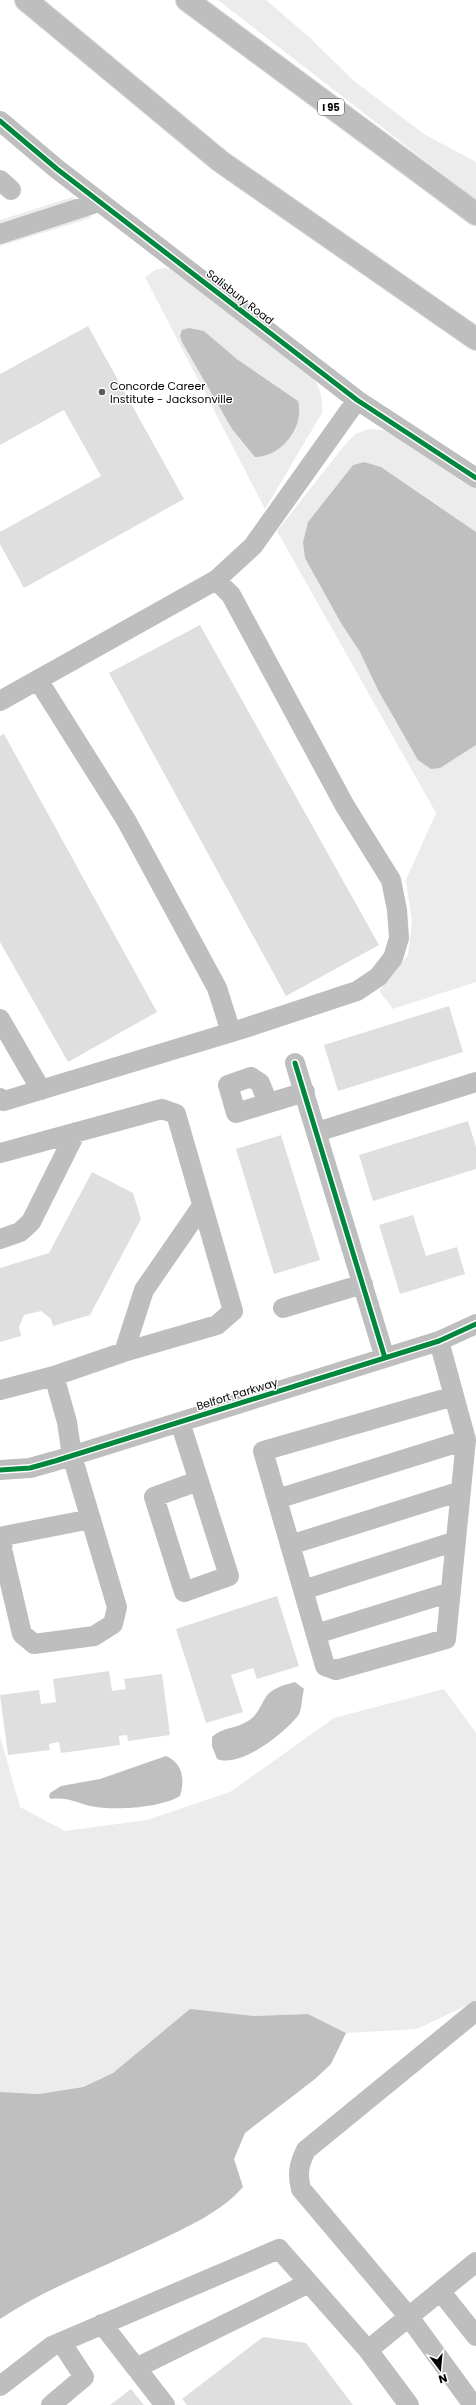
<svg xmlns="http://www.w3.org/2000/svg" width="476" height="2405" font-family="Poppins,sans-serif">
	<rect width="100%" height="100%" fill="#fff"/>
	<path fill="#ececec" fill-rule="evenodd" d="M 218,0 L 266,0 L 308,36 L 354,81 L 424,134 L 476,162 L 476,200 Z
		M 73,197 L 91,218 L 0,246 L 0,220 Z
		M 164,268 L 170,269 L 311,374 C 320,387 323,397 322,413 L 265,509 L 145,277 L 155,270 ZM 204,331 L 238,360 L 232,429 L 180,336 Z
		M 369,429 L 390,431 L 399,436 L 476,488 L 476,532 L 381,467 L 364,462 L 353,465 L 308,522 L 303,542 L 341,623 L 360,652 L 395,721 L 469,748 L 476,745 L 476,982 L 393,1009 L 379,991 L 408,955 L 412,922 L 406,880 L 436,813 L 277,531 L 343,447 L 355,434 Z
		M 444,1689 L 476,1733 L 476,2001 L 417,2029 L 346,2033 L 308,2014 L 254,2016 L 190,2010 L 113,2073 L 82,2087 L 39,2094 L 0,2092 L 0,1736 L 20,1807 L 65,1831 L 147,1820 L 230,1792 L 334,1718 Z"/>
	<path fill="#bfbfbf" d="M 189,328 L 204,331 L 238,360 L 298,401 C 305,427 281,457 255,457 L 232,429 L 182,342 L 180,336 L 182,330 Z
		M 364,462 L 381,467 L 476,532 L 476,745 L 440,768 L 431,769 L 418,760 L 378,690 L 360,652 L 341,623 L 305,558 L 303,542 L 308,522 L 353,465 Z
		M 295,1682 L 304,1689 C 302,1696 302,1710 298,1716 C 283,1734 241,1768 217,1759 L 212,1746 L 212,1737 C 222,1727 236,1729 248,1721 C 257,1715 259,1709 264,1700 C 270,1688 284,1685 295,1682 Z
		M 166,1756 C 183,1763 185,1780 180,1796 C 160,1808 114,1811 90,1806 C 74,1802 68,1797 51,1799 L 49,1797 L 50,1793 L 61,1786 L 100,1779 Z
		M 190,2009 L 254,2016 L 308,2014 L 346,2033 L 331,2064 L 315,2079 L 245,2133 L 234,2159 L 243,2187 C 220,2213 187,2227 156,2242 C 104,2267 48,2287 0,2319 L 0,2092 L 39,2094 L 83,2087 L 113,2073 Z"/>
	<path fill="#dfdfdf" d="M 88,326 L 184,499 L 24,588 L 0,544 L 0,532 L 101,476 L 64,410 L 0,445 L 0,374 Z
		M 200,625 L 379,945 L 286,996 L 109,673 Z
		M 4,734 L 157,1012 L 68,1062 L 0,942 L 0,736 Z
		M 449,1006 L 463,1052 L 338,1091 L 324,1045 Z
		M 468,1121 L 476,1147 L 476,1169 L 373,1201 L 359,1155 Z
		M 281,1135 L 320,1260 L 274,1274 L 236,1149 Z
		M 92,1172 L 133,1193 L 141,1219 L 90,1315 L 53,1326 L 51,1319 L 41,1311 L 24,1315 L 19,1327 L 21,1336 L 0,1342 L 0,1268 L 49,1253 Z
		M 413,1215 L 426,1256 L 457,1247 L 465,1274 L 400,1294 L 379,1225 Z
		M 277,1596 L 299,1666 L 257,1679 L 253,1668 L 231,1675 L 243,1712 L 206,1723 L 176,1629 Z
		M 109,1671 L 112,1691 L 126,1689 L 124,1679 L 162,1674 L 170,1735 L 128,1741 L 127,1735 L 119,1736 L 120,1745 L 61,1753 L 59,1742 L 49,1744 L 50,1750 L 8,1755 L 0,1695 L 39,1690 L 41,1704 L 56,1702 L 53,1679 Z
		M 263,2337 L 306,2343 L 353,2405 L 187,2405 L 182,2399 Z
		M 131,2389 L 144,2405 L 110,2405 Z"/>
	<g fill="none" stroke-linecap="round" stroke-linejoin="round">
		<defs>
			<path id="highway" d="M 26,0 L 220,161 L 476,339
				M 187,0 L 476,214"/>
		</defs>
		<use href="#highway" stroke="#dbdbdb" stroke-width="24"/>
		<path stroke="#bebebe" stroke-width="20" d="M 0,121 L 57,169 L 357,400 L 476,478
			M 0,180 L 11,190
			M 0,234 L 99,202
			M 38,680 L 126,820 L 217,988 L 231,1032
			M 0,701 L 216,580 L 253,546 L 357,400
			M 0,1019 L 41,1090
			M 295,1063 L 385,1358
			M 0,1098 L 4,1101 L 242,1029 L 357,991 L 378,977 L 393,958 L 399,938 L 397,910 L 391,880 L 345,806 L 231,595 L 216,580
			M 268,1103 L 260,1083 L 251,1077 L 228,1085 L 236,1113 L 305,1092
			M 317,1132 L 476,1082
			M 0,1153 L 162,1109 L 176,1114 L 233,1311 L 217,1325 L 124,1352 L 54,1376 L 67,1422 L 72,1456 L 117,1607 L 113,1624 L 94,1636 L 34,1644 L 22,1634 L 2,1549 L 4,1536 L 91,1519
			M 0,1239 L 20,1232 L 31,1222 L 76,1132
			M 283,1308 L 363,1284
			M 439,1341 L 466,1440 L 446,1639 L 336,1670 L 325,1666 L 263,1451 L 454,1396
			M 124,1352 L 144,1290 L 202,1206
			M 0,1390 L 54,1376
			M 180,1422 L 229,1576 L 184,1592 L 154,1497 L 198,1481
			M 0,1470 L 30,1468 L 55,1461 L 439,1341 L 476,1324
			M 277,1499 L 466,1440
			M 290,1545 L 461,1491
			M 303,1590 L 456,1541
			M 316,1634 L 451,1592
			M 441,2292 L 476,2336
			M 102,2324 L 165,2405
			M 368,2350 L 409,2405
			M 136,2368 L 309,2283
			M 0,2386 L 52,2346 L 279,2249 L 368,2350 L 476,2262
			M 51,2405 L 84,2377 L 61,2342
			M 473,2405 L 409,2317 L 301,2189 C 297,2174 299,2164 306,2150 L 476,2011"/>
		<use href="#highway" stroke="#bebebe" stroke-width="22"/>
		<defs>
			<path id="cycleway" d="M 0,121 L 57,169 L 357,400 L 476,478
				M 295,1063 L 385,1358
				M 0,1470 L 30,1468 L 55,1461 L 439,1341 L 476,1324"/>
		</defs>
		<use href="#cycleway" stroke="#fff" stroke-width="8"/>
		<use href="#cycleway" stroke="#00873e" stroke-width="5"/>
	</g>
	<circle fill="#595959" stroke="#fff" stroke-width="1.5" cx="102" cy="392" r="4"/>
	<g text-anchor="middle" stroke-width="3" stroke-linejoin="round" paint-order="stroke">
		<rect fill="#fff" stroke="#4c4c4c" stroke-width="1" x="318" y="99" width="26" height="16" rx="3"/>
		<g font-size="10" font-weight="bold" fill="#000">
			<text x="331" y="111">I 95</text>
		</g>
		<g font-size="11" fill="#000" stroke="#fff">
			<text transform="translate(240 297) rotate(38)" y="4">Salisbury Road</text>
			<text transform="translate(237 1394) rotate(-17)" y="4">Belfort Parkway</text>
		</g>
		<g font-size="11" fill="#000" stroke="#fff" text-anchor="start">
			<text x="110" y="390">Concorde Career<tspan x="110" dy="13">Institute - Jacksonville</tspan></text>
		</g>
	</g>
	<g transform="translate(440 2369) rotate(164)" stroke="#ffffff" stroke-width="3" paint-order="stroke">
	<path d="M0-3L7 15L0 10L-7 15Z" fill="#000000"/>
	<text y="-6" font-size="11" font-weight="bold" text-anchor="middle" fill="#000000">N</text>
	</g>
</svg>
